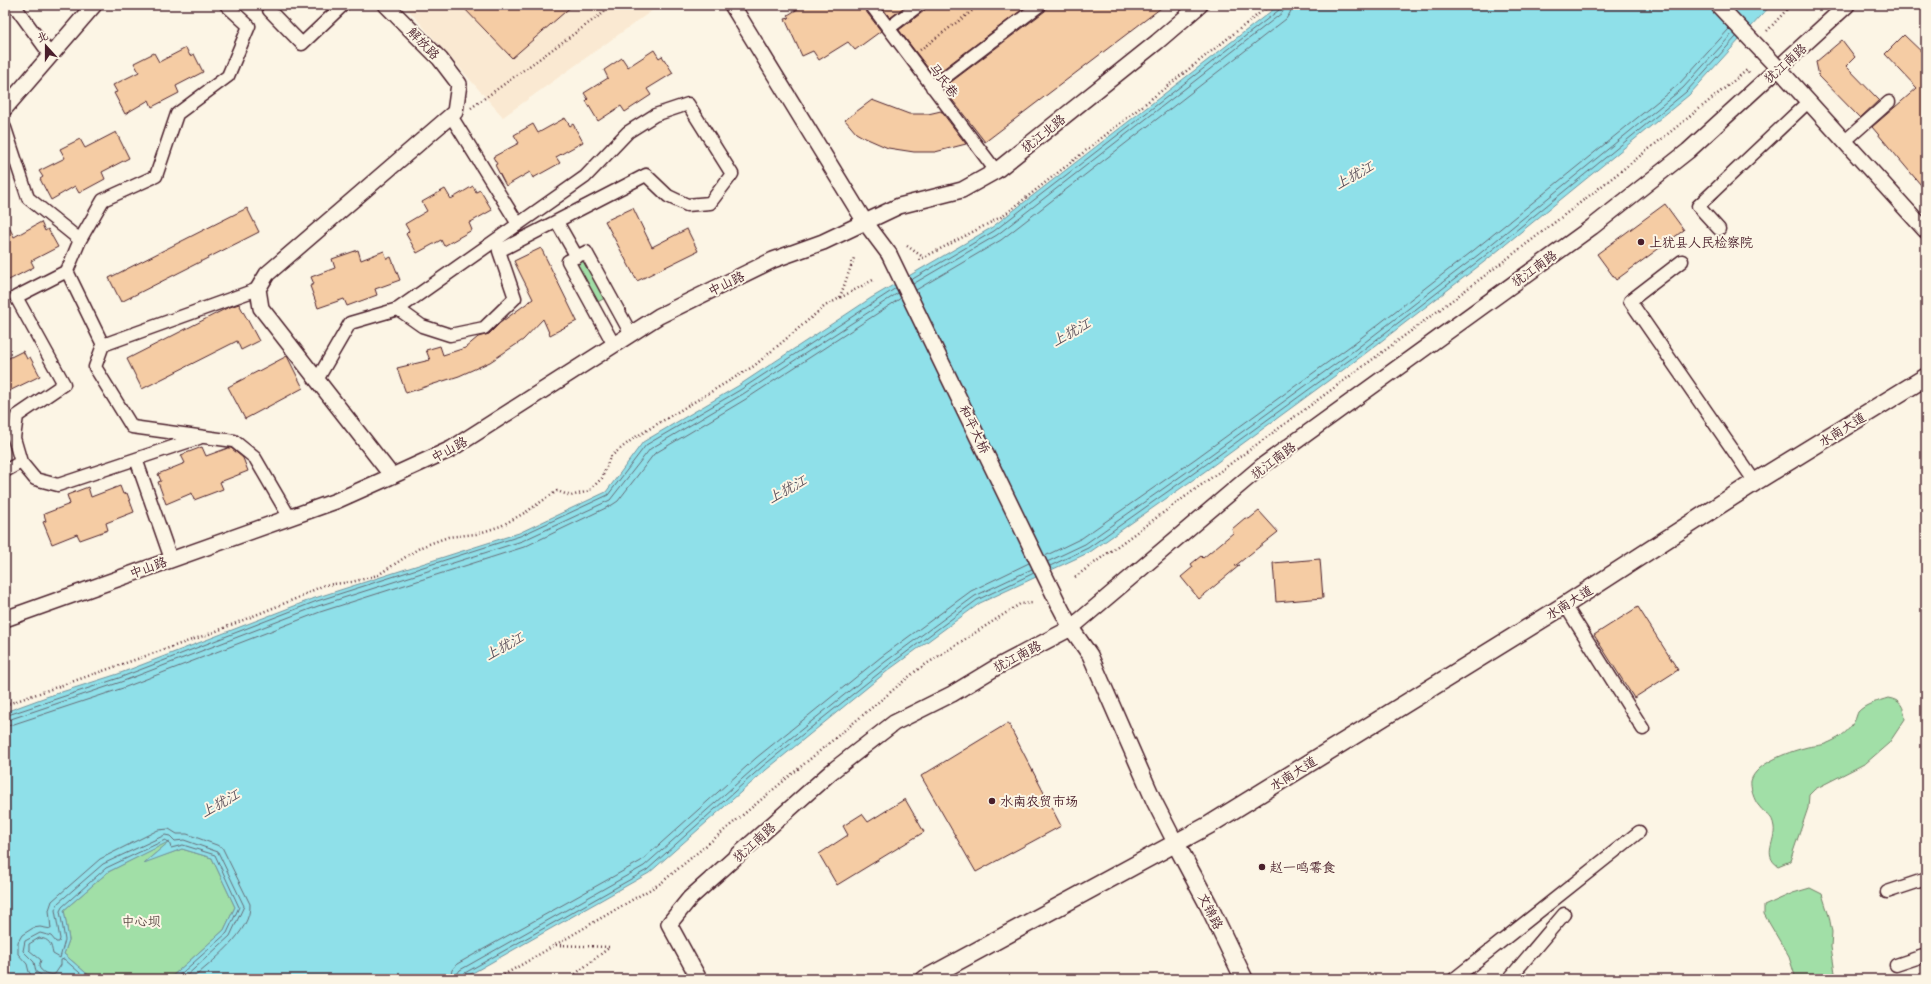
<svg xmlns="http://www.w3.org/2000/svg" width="1931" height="984" font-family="Dekko,'LXGW WenKai TC',sans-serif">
	<rect width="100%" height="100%" fill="#fcf5e5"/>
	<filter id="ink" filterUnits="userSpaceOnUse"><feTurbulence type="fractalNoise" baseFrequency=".025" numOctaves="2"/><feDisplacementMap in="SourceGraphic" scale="8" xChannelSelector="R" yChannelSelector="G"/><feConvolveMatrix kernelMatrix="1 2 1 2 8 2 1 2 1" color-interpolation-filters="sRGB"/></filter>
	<g filter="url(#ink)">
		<path fill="#fae9d2" d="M 404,5 L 660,5 L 503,117 Z"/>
		<path fill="#a1dfa7" stroke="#767f69" d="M 584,259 L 605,298 L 596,303 L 575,264 Z
			M 1888,698 C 1901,700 1904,707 1905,719 L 1889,743 L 1866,763 L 1815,789 L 1809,795 L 1808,808 L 1790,861 L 1778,866 C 1762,855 1776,841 1774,827 C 1772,813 1766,816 1759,806 C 1754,801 1750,787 1751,781 C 1755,764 1788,752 1804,748 C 1813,745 1820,747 1830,742 C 1841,737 1849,731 1855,720 C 1856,718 1857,714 1858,712 C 1865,704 1879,701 1888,698 Z
			M 173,839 L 145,862 L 182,849 L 212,858 L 235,907 L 224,930 L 169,979 L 93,979 L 64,954 L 69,940 L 64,910 L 108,872 Z
			M 1810,888 L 1822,894 L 1829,916 L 1832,932 L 1831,947 L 1836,979 L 1796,979 L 1789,957 L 1764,914 L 1764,906 L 1793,893 Z"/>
		<path fill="#8fe0e9" stroke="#73939d" d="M 1279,5 L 1771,5 L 1689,95 L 1484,262 L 1362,356 L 1204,472 L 1090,552 L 980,603 L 890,669 L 766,770 L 649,873 L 462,979 L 169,979 L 224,930 L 235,907 L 212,858 L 182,849 L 144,863 L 170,841 L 108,872 L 64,910 L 69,940 L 64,954 L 93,979 L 5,979 L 5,712 L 46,697 L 118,674 L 315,598 L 519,533 L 606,492 L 643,442 L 738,386 L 871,298 L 991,228 Z"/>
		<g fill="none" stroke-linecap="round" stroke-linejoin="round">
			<path stroke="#666c77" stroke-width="1" d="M 911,280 L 994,231 L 1279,10 L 1281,5
				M 913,284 L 997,235 L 1282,13 L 1286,5
				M 916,290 L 1001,240 L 1286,19 L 1290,13 L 1292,5
				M 1045,556 L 1082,538 L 1195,459 L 1353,344 L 1474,250 L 1679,84 L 1729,29
				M 1047,562 L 1085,544 L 1198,464 L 1356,349 L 1478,255 L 1683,88 L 1733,33
				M 1050,566 L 1088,548 L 1201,468 L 1359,353 L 1481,259 L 1686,92 L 1736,37
				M 5,716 L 119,678 L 317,601 L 520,536 L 608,495 L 646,445 L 740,390 L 896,288
				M 5,721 L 121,682 L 318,606 L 522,541 L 610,500 L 650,449 L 743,394 L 898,293
				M 5,727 L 123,688 L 320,612 L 524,547 L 612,505 L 618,501 L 654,454 L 746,399 L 901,298
				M 35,979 L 29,972 L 27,964 L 18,954 L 18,942 L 22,935 L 33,928 L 40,927 L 51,929 L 49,910 L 52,901 L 100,859 L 158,830 L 169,829 L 177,834 L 187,834 L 222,847 L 250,904 C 252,932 210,963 192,979
				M 48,979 L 36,972 L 34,962 L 23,951 L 25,941 L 40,933 L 51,936 L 56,942 L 59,942 L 60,939 L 55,910 L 58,903 L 103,864 L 165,835 L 170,836 L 175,841 L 184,840 L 218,852 L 244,906 L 230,936 L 183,979
				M 87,979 L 64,959 L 61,960 L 61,965 L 55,974 C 50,976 40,972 39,966 L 41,960 L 29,950 L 29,944 L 39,938 C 50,939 51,944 53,954 L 60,958 L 65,940 L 60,911 L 62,907 L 106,868 L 165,840 L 169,842 L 171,848 L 183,845 L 215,855 L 239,907 L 227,933 L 175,979
				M 450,979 L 452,970 L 457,964 L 641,861 L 756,758 L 881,657 L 971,591 L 1029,563
				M 456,979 L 457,974 L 460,970 L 644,866 L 760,763 L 885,662 L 975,596 L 1032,569
				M 461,979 L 463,974 L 647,870 L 763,766 L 888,666 L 977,600 L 1034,573"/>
		</g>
		<path fill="#f5cca4" stroke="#4a1f2b" d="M 461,5 L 573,5 L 512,58 Z
			M 804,5 L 864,5 L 865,10 L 881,31 L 855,50 L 848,42 L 819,60 L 813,51 L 802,56 L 785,19 L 790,18 L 788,15 Z
			M 880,5 L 907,5 L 890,18 Z
			M 926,5 L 1028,5 L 934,76 L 899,30 L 924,11 Z
			M 1047,5 L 1165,5 L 985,142 L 943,88 L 1045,11 Z
			M 1904,35 L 1926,56 L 1926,191 L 1872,127 L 1917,88 L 1885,54 Z
			M 1842,40 L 1855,57 L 1846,66 L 1879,100 L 1860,118 L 1819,76 L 1816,62 Z
			M 186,48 L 190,56 L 194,54 L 203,72 L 176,86 L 179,93 L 152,107 L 149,100 L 125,114 L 114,93 L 117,92 L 113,85 L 139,72 L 134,63 L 154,53 L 159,62 Z
			M 654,50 L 659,58 L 662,56 L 673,73 L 647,89 L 651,95 L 625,112 L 621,106 L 598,121 L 586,101 L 588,99 L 584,93 L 608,78 L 604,70 L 622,58 L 628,67 Z
			M 872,100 L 909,114 L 928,114 L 941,111 L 966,144 L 935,152 L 914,152 L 888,148 L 863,137 L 856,133 L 845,120 Z
			M 565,118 L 570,126 L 573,124 L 583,142 L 556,157 L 560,163 L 533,178 L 530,172 L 506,186 L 495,165 L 497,164 L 493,157 L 519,143 L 514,135 L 533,124 L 538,133 Z
			M 116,132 L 129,158 L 102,172 L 105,179 L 79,193 L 75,186 L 51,200 L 40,179 L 43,177 L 39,171 L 65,158 L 60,149 L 80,139 L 85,148 Z
			M 473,186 L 476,192 L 480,190 L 492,210 L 469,223 L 472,230 L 444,246 L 441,240 L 417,253 L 406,234 L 409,231 L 405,224 L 427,211 L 422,202 L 445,189 L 451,199 Z
			M 1665,204 L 1684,230 L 1616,280 L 1597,254 Z
			M 247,208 L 259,232 L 121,302 L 109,278 Z
			M 633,208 L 652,247 L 687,229 L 698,251 L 637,281 L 605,221 Z
			M 5,219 L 14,237 L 41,222 L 45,231 L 48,229 L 58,247 L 31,261 L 34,267 L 5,282 Z
			M 541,248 L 577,321 L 550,335 L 543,319 L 523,340 L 490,362 L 459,376 L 406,393 L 397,368 L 430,360 L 426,350 L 440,346 L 443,355 L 465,348 L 478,337 L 489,334 L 500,323 L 533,299 L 514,261 Z
			M 358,250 L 361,260 L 384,251 L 387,259 L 391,257 L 400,280 L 375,289 L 377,295 L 347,306 L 344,299 L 318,308 L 310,286 L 314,284 L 311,277 L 335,268 L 332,259 Z
			M 239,304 L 259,341 L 241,350 L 237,341 L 142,389 L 127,359 L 227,308 Z
			M 23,351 L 27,359 L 30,357 L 40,376 L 5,393 L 5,360 Z
			M 287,356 L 303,388 L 245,419 L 228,387 Z
			M 202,447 L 206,456 L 228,448 L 231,448 L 243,458 L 248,471 L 220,482 L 223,489 L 194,500 L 192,493 L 166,504 L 158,482 L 161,481 L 158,474 L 185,463 L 181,455 Z
			M 120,486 L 123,494 L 127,493 L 134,512 L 106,523 L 108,530 L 80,540 L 77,534 L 52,544 L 43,522 L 46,521 L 44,514 L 70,504 L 67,495 L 88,487 L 91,497 Z
			M 1259,511 L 1278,532 L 1235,566 L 1240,565 L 1199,599 L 1181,577 L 1193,567 L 1191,564 L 1201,556 L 1203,558 L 1233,533 L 1232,529 L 1245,518 L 1249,519 Z
			M 1320,559 L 1323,598 L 1276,602 L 1273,563 Z
			M 1638,607 L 1678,670 L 1634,698 L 1594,635 Z
			M 1008,723 L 1061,826 L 976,872 L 921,776 Z
			M 905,799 L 924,832 L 837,885 L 819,854 L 848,835 L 843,826 L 862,814 L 868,822 Z"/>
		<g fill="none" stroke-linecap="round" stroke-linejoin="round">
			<defs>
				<path id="minor" d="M 14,5 L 51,56
					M 226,5 L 249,26 L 228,76 L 177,114 L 156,176 L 103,200 L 80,240 L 67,271 L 103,345 L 95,367 L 132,427 L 234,441 L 255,458 L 290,518
					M 871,5 L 996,171
					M 269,10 L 302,44 L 343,5
					M 889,28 L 919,5
					M 932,87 L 1040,5
					M 451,116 L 518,224
					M 5,128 L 28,198 L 80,240
					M 1845,141 L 1889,102
					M 557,222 L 577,257
					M 1719,229 L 1698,206 L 1809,101
					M 1682,261 L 1630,301 L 1755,482
					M 103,345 L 258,289
					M 614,345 L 568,261 L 586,252 L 631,334
					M 317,380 L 350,323 L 398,309 L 422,326 L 450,335 L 484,328 L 515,298 L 499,251 L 646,175 L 668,196 L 687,205 L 710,203 L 732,174 L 688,104 L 655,115 L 628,132 L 585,177 L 398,309
					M 136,459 L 171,559
					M 21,462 L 35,479 L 58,485 L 199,438
					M 5,471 L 21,462 L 14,438 L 17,416 L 64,384 L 16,297 L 67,271
					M 1565,605 L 1643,729
					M 1887,892 L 1926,879
					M 1896,965 L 1926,955
					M 1454,979 L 1639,832
					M 1509,979 L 1564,914"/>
				<path id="tertiary" d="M 386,5 L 440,59 L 459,84 L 455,112 L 267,274 L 258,289 L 261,308 L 392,476
					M 732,5 L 865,222 L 889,254
					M 1778,68 L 1926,231
					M 5,108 L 94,5
					M 1059,605 L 1071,628 L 1090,655 L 1154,801 L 1176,844
					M 5,619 L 336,501 L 392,476 L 451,449 L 659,316 L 773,260 L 823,242 L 899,206 L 962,190 L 996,171 L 1157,42 L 1200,5
					M 699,979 L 669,924 L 690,898 L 831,772 L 894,723 L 952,694 L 995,668 L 1071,628 L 1262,466 L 1592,227 L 1688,151 L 1847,5"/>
				<path id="secondary" d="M 1176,844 L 1208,904 L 1244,979
					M 925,979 L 1209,825 L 1565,605 L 1755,482 L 1926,377"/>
			</defs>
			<use href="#minor" stroke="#4a1f2b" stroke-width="15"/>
			<use href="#tertiary" stroke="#4a1f2b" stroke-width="18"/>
			<use href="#secondary" stroke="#4a1f2b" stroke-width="20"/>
			<path stroke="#4a1f2b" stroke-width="2.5" stroke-dasharray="1 3" stroke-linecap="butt" d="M 1767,31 L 1791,5
				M 920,50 L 980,5
				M 471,108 L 614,5
				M 907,246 L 923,257
				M 919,260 L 1003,216 L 1270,5
				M 840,297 L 854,258
				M 1075,577 C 1301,412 1530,248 1747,70 L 1750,74
				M 5,705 L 209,634 L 295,599 L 324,585 L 352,582 L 378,575 L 421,547 L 448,537 L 476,534 L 501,526 L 526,512 L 557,491 L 571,496 L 589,491 L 602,478 L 610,457 L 634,438 L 754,366 L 825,306 L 873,280
				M 556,945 L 610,947
				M 497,979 L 661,883 L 917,670 L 1020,604 L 1033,603
				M 569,979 L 610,947"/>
			<use href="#minor" stroke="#fcf5e5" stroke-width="12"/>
			<use href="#tertiary" stroke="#fcf5e5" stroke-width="15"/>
			<use href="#secondary" stroke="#fcf5e5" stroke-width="17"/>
			<defs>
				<path id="tertiary-bridge" d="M 1718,5 L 1778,68
					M 889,254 L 1059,605"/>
			</defs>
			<use href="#tertiary-bridge" stroke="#4a1f2b" stroke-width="18" stroke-linecap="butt"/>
			<use href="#tertiary-bridge" stroke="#fcf5e5" stroke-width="15"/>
		</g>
	</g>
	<g fill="#4a1f2b" stroke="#fcf5e5" stroke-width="1.5">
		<circle cx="1641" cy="242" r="4"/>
		<circle cx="992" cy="801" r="4"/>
		<circle cx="1262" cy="867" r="4"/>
	</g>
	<g text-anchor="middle" stroke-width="4" stroke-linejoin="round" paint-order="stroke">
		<g font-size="13" fill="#4a1f2b" stroke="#fcf5e5">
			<text transform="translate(424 43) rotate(45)" y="5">解放路</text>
			<text transform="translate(1785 63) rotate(-42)" y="5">犹江南路</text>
			<text transform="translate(944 80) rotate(53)" y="5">马氏巷</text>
			<text transform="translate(1043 133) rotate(-39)" y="5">犹江北路</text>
			<text transform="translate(1534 268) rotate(-36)" y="5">犹江南路</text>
			<text transform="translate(726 283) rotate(-26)" y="5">中山路</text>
			<text transform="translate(975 429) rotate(64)" y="5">和平大桥</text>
			<text transform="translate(1842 429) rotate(-32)" y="5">水南大道</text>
			<text transform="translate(449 449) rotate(-28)" y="5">中山路</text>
			<text transform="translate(1273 460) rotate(-37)" y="5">犹江南路</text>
			<text transform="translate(148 567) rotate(-20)" y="5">中山路</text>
			<text transform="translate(1569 602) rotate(-32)" y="5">水南大道</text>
			<text transform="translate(1017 656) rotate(-28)" y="5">犹江南路</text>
			<text transform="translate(1293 773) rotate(-32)" y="5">水南大道</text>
			<text transform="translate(754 842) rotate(-42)" y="5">犹江南路</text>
			<text transform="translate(1211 911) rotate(63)" y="5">文锦路</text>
		</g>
		<g font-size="13" fill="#4a1f2b" stroke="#fcf5e5" text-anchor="start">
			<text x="1649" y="247">上犹县人民检察院</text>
			<text x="1000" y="806">水南农贸市场</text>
			<text x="1270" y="872">赵一鸣零食</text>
		</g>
		<g font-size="13" fill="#604f4a" stroke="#fcf5e5">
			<text x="141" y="926">中心坝</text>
		</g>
		<g font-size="14" font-style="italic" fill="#5b4f5a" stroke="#fcf5e5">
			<text transform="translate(1354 175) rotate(-29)" y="5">上犹江</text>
			<text transform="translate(1071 332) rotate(-29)" y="5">上犹江</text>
			<text transform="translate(787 489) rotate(-29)" y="5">上犹江</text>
			<text transform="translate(504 646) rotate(-29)" y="5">上犹江</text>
			<text transform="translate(220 803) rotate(-29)" y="5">上犹江</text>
		</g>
	</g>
	<rect width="1931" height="984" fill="none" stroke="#fcf5e5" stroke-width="20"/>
	<rect x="10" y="10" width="1911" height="964" fill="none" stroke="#4a1f2b" stroke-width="1.5" filter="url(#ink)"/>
	<g transform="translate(46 46) rotate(339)" stroke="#fcf5e5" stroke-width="3" paint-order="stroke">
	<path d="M0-3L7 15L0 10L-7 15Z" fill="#4a1f2b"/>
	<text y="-6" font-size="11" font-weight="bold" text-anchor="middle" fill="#4a1f2b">北</text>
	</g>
</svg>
